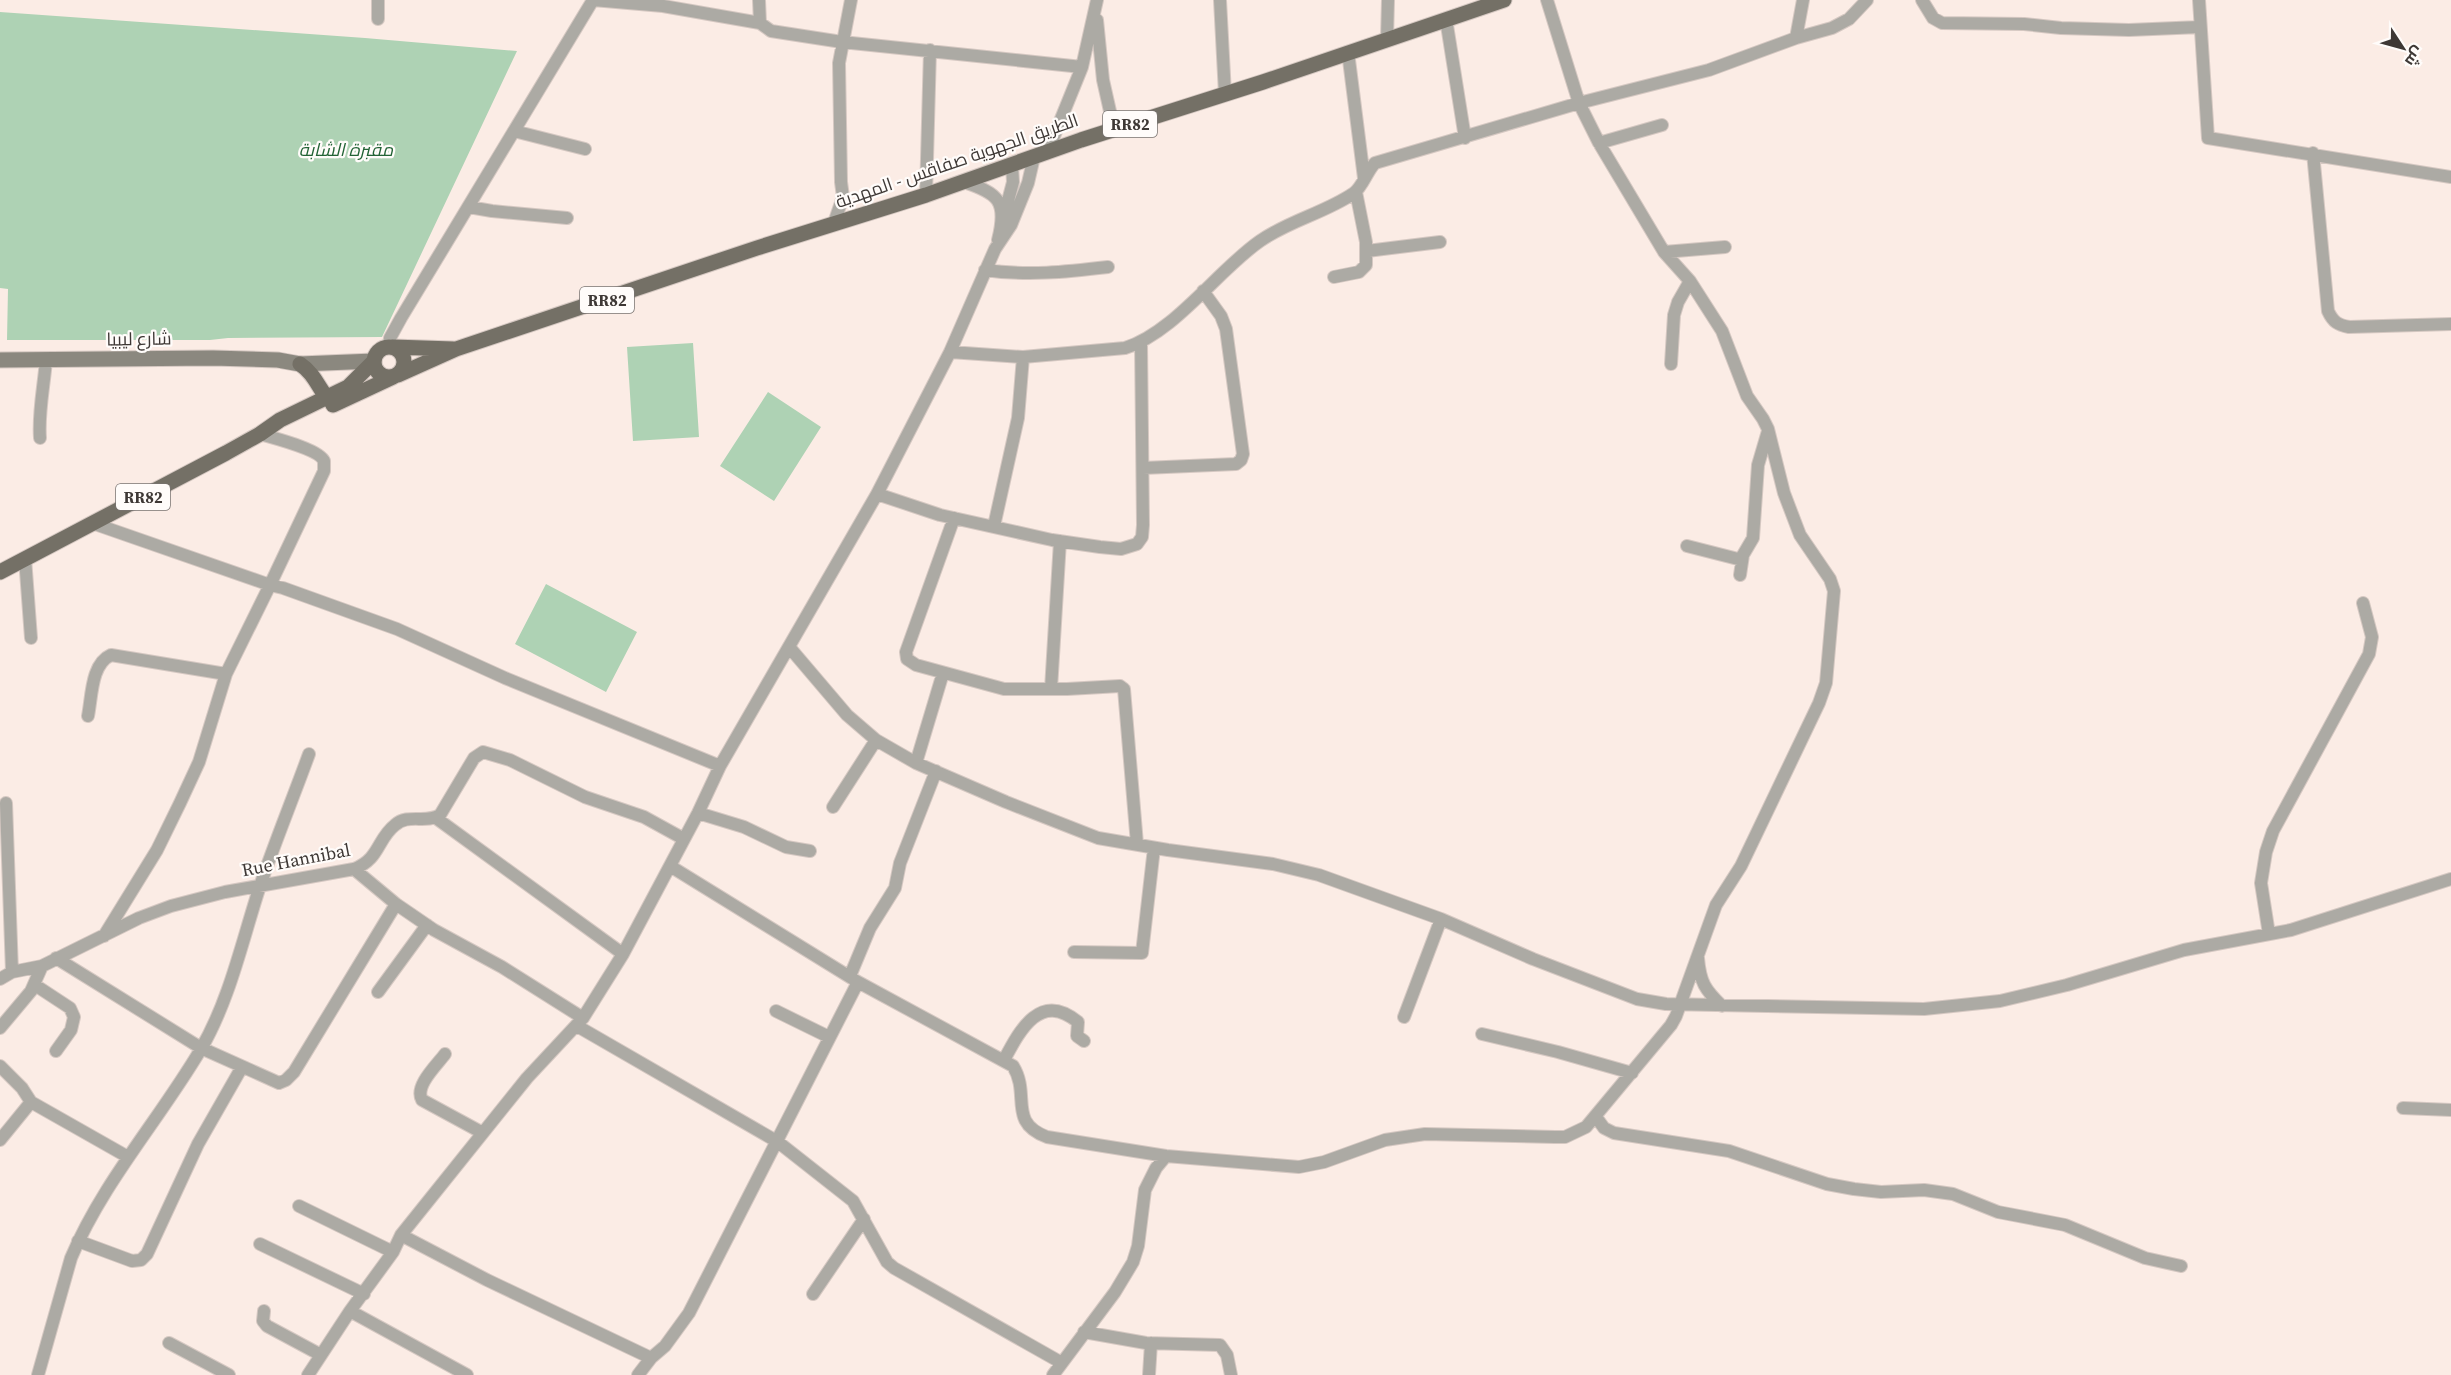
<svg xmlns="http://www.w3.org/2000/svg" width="2451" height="1375" font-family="'Source Serif 4',Cairo,serif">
	<rect width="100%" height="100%" fill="#fbece5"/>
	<path fill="#aed2b4" d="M 0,12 L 365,38 L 517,51 L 382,337 L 228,338 L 210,340 L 7,340 L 8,289 L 0,288 Z
		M 693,343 L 699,437 L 633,441 L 627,347 Z
		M 768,392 L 821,427 L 774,501 L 720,466 Z
		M 546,584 L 637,632 L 606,692 L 515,644 Z"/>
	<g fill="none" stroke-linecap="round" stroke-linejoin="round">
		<defs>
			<path id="street" d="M 378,0 L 378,19
				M 593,0 L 663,6 L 760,23 L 771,31 L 842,42 L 1082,67
				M 759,0 L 760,23
				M 1220,0 L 1225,94
				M 1922,0 L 1933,18 L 1942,23 L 2024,24 L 2061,28 L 2129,30 L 2200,27
				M 2199,0 L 2208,138 L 2451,177
				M 1446,19 L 1465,138
				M 1097,20 L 1103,80 L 1114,129
				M 1796,38 L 1803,0
				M 1387,39 L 1388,0
				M 1348,52 L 1364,178
				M 514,131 L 585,149
				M 1599,143 L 1662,125
				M 1048,151 L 1082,67 L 1097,0
				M 2313,153 L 2328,311 C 2333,322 2338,325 2349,327 L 2451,324
				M 964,182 C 998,193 1008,201 998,240
				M 926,195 L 930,50
				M 469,207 L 492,211 L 567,218
				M 1004,216 L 1013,182 L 1012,165
				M 834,223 L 843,197 L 841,182 L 839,63 L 851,0
				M 1367,251 L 1440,242
				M 1664,252 L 1725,247
				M 985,270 C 1027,276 1066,272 1108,267
				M 1334,277 L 1359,272 L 1366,265 L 1366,242 L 1356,192
				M 389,347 L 390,338 L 401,318 L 593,0
				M 950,352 L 1023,357 L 1125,348 C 1174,333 1218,270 1260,241 C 1290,220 1325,213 1354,193 C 1363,186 1367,171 1375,163 L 1579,103 L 1709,70 L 1796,38 L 1832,28 L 1849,19 L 1867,0
				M 1671,364 L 1674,315 L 1678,302 L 1690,281
				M 260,434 C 273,438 319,449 324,461 C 324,462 324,470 324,471 L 270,585 L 283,588 L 397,629 L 505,678 L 720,766
				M 40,438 C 38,413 44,386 46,360
				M 1143,468 L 1236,464 L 1241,460 L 1243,454 L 1226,329 L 1221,316 L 1203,291
				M 877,494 L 940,515 L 1052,540 L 1100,547 L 1121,549 L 1137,544 L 1142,537 L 1143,525 L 1141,342
				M 954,518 L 906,652 L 907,659 L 916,665 L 1004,689 L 1067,689 L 1120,686 L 1124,689 L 1137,844
				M 92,523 L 270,585 L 226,674 L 199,762 L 180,803 L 157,850 L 104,936
				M 994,526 L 1018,418 L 1023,357
				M 1687,546 L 1742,560
				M 25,558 L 31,638
				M 1740,575 L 1743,555 L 1753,538 L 1758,465 L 1768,431
				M 790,648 L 847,715 L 876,740 L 916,763 L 1006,802 L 1098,838 L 1168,850 L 1273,864 L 1319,875 L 1441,919 L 1533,959 L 1637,999 L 1666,1004 L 1924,1009 L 2000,1001 L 2067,985 L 2184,950 L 2291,930 L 2451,879
				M 1051,689 L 1060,541
				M 88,716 C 92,696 91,664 111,655 L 226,674
				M 916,763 L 943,673
				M 6,803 L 12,972
				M 833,807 L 876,740
				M 698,813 L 744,827 L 786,847 L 810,851
				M 436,818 L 623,954
				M 670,866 L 858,982 L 1013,1066 C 1031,1095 1007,1122 1047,1137 L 1166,1156 L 1299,1167 L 1324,1162 L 1385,1140 L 1425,1134 L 1555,1137 L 1565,1137 L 1586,1127 L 1671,1025 L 1676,1016 L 1716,905 L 1741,866 L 1819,703 L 1826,683 L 1834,591 L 1830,579 L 1800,535 L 1784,493 L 1768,429 L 1763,419 L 1747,396 L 1722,331 L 1690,281 L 1664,252 L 1599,143 L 1579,103 L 1547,0
				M 354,869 L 396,904 L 434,930 L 502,967 L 583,1018
				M 2269,934 L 2261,883 L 2266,852 L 2273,831 L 2369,654 L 2372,637 L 2363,603
				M 1074,952 L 1142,953 L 1154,848
				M 56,958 L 201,1048 L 279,1083 L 286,1080 L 294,1072 L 396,904
				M 1698,958 C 1700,982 1705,990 1722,1006
				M 850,976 L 870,928 L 895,888 L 900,863 L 936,771
				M 0,979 L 12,972 L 42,966 L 139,918 L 171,906 L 225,892 L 354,869 C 380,859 377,839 395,825 C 408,813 426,824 440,815 L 474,758 L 483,752 L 510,760 L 585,797 L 644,817 L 684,839
				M 35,985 L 70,1008 L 74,1017 L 71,1030 L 56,1051
				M 378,992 L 427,925
				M 776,1011 L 829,1037
				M 1404,1017 L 1441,919
				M 577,1026 L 778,1142 L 853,1201 L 887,1262 L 894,1268 L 1062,1363
				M 0,1028 L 31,991 L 42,966
				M 1482,1034 L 1558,1052 L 1632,1073
				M 445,1054 C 437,1065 414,1086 422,1100 L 481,1132
				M 1004,1060 C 1020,1030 1040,991 1078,1022 L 1077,1036 L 1084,1041
				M 0,1066 L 22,1088 L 31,1102 L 128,1157
				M 2403,1108 L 2451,1110
				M 1596,1117 L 1604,1128 L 1614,1133 L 1729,1151 L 1827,1184 L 1854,1189 L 1881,1192 L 1924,1190 L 1953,1194 L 1998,1212 L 2065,1225 L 2145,1258 L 2181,1266
				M 0,1140 L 31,1102
				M 299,1206 L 393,1252
				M 401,1235 L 487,1280 L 651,1358
				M 78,1241 L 132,1261 L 141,1260 L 147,1254 L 198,1144 L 242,1067
				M 260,1244 L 364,1294
				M 813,1294 L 864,1219
				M 264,1311 L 263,1321 L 267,1326 L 321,1355
				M 350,1311 L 467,1375
				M 1084,1332 L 1146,1343 L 1220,1345 L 1227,1355 L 1231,1375
				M 169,1343 L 229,1375
				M 38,1375 L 71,1258 C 103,1182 159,1120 201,1049 C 230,999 242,941 260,886 C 275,842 293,798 309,754
				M 308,1375 L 350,1311 L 393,1252 L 401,1235 L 527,1078 L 583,1018 L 623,954 L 698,813 L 720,766 L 877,494 L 950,352 L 995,249 L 1011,225 L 1028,183 L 1034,157
				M 638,1375 L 651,1358 L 665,1346 L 689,1313 L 858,982
				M 1053,1375 L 1115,1292 L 1133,1262 L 1138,1246 L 1145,1190 L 1156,1168 L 1166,1156
				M 1149,1375 L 1151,1343"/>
			<path id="secondary" d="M 0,360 L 213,358 L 278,360 L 300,364 L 374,361"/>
			<path id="primary" d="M374 362a15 15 0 1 1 30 0a15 15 0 1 1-30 0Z
				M 393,347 L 453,349
				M 300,364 C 318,376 319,394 334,404
				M 398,375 L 456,349 L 757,248 L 926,195 L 1081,140 L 1263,82 L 1504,0
				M 333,405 L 393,377
				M 0,572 L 226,453 L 260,434 L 280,420 L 348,387 L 374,361"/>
		</defs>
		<use href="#street" stroke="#d5c8c2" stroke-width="14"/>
		<use href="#secondary" stroke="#d5c8c2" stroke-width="17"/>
		<use href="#primary" stroke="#d5c8c2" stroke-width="17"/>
		<use href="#street" stroke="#acaaa4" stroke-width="12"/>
		<use href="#secondary" stroke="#8b887f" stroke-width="15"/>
		<use href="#primary" stroke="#747066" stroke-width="15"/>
	</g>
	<g text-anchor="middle" stroke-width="4.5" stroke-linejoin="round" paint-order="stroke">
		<g fill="#fffcfa" stroke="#787370" stroke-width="1.5">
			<rect x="1103" y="111" width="54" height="26" rx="4.5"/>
			<rect x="580" y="287" width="54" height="26" rx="4.5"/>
			<rect x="116" y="484" width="54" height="26" rx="4.5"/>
		</g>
		<g font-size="16" font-weight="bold" fill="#3e3835">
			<text x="1130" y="130">RR82</text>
			<text x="607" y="306">RR82</text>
			<text x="143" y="503">RR82</text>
		</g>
		<g font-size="18" font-style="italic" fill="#226335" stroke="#fffcfa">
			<text x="346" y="156">مقبرة الشابة</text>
		</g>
		<g font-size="18" fill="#3e3835" stroke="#fffcfa">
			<text transform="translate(957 161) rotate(-19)" y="6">الطريق الجهوية صفاقس - المهدية</text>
			<text transform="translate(139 339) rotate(-1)" y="6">شارع ليبيا</text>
			<text transform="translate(296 860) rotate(-11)" y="6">Rue Hannibal</text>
		</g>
	</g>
	<g transform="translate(2403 48) rotate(126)" stroke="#fffcfa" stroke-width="4.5" paint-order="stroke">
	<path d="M0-4.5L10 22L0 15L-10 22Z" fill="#3e3835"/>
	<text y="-9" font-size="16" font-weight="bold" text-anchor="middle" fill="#3e3835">ش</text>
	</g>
</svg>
